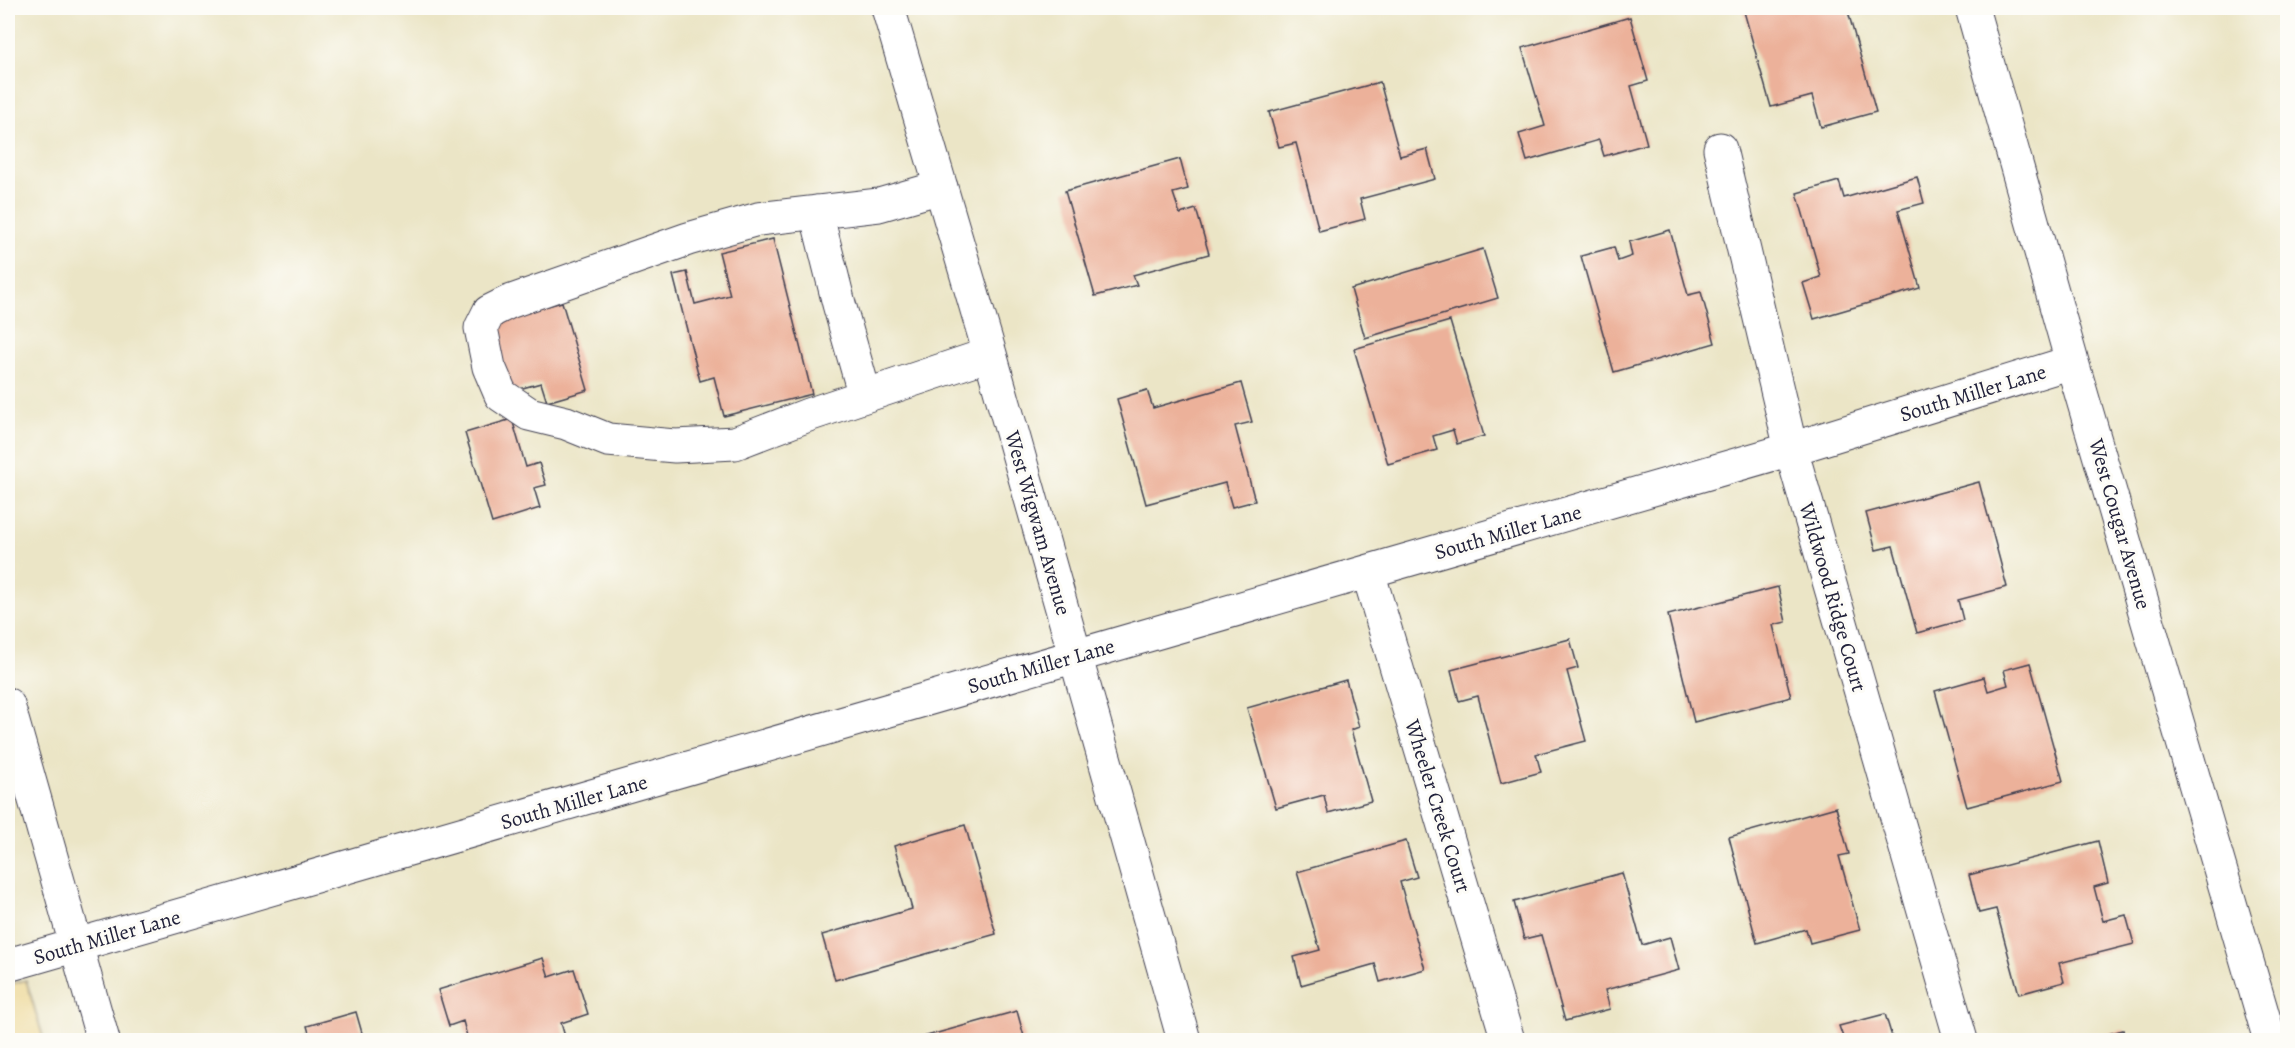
<svg xmlns="http://www.w3.org/2000/svg" width="2295" height="1048" font-family="Alegreya,serif">
	<rect width="100%" height="100%" fill="#fdfcf7"/>
	<filter id="ink" filterUnits="userSpaceOnUse"><feTurbulence type="fractalNoise" baseFrequency=".0167" numOctaves="2"/><feDisplacementMap in="SourceGraphic" scale="12" xChannelSelector="R" yChannelSelector="G"/><feConvolveMatrix kernelMatrix="1 2 1 2 8 2 1 2 1" color-interpolation-filters="sRGB"/></filter>
	<filter id="wash" filterUnits="userSpaceOnUse"><feTurbulence type="fractalNoise" baseFrequency=".008" numOctaves="4" result="noise"/><feDisplacementMap in="SourceGraphic" scale="24" xChannelSelector="R" yChannelSelector="G"/><feGaussianBlur stdDeviation="1.35" result="paint"/><feColorMatrix in="noise" values="0 0 0 0 0 0 0 0 0 0 0 0 0 0 0 0 0 1.4 0 .05"/><feComposite in="paint" operator="in"/></filter>
	<g filter="url(#wash)">
		<rect width="100%" height="100%" fill="#ebe5c6"/>
		<path fill="#eeda9e" stroke="#887e6c" stroke-width="1.5" d="M 26,980 L 44,1040 L 8,1040 L 8,985 Z"/>
		<g id="blocks">
			<path fill="#ecb19a" d="M 1743,8 L 1847,8 L 1876,112 L 1821,127 L 1812,96 L 1771,107 Z
				M 1630,17 L 1648,81 L 1631,86 L 1647,144 L 1604,156 L 1599,140 L 1527,161 L 1519,134 L 1545,126 L 1522,48 Z
				M 1380,82 L 1400,156 L 1427,149 L 1435,179 L 1360,199 L 1365,219 L 1319,231 L 1296,143 L 1279,147 L 1269,112 Z
				M 1180,159 L 1188,189 L 1173,193 L 1180,214 L 1196,209 L 1209,254 L 1133,275 L 1137,285 L 1095,296 L 1065,191 Z
				M 1917,177 L 1924,203 L 1898,210 L 1920,288 L 1814,319 L 1803,283 L 1821,277 L 1797,193 L 1839,181 L 1844,198 Z
				M 1670,230 L 1688,295 L 1701,292 L 1715,343 L 1614,372 L 1581,256 L 1614,247 L 1618,261 L 1632,256 L 1629,242 Z
				M 773,239 L 812,394 L 724,416 L 714,377 L 700,381 L 673,275 L 687,272 L 695,304 L 730,295 L 719,252 Z
				M 1483,249 L 1498,298 L 1365,338 L 1351,289 Z
				M 562,302 L 588,390 L 547,402 L 541,383 L 508,392 L 488,323 Z
				M 1450,321 L 1484,436 L 1457,444 L 1453,430 L 1433,436 L 1437,450 L 1388,464 L 1354,349 Z
				M 1241,383 L 1252,422 L 1235,426 L 1255,501 L 1232,507 L 1225,483 L 1146,504 L 1117,399 L 1147,390 L 1153,408 Z
				M 512,419 L 526,467 L 539,463 L 546,485 L 534,488 L 540,508 L 492,523 L 465,433 Z
				M 1979,482 L 2007,587 L 1958,600 L 1963,620 L 1917,633 L 1893,546 L 1876,550 L 1866,513 Z
				M 1778,587 L 1786,622 L 1773,625 L 1791,697 L 1694,722 L 1668,615 Z
				M 1570,639 L 1578,668 L 1567,671 L 1586,741 L 1536,754 L 1541,772 L 1501,783 L 1478,696 L 1459,701 L 1451,670 Z
				M 2030,663 L 2063,781 L 1967,807 L 1935,691 L 1984,677 L 1988,691 L 2008,685 L 2004,670 Z
				M 1346,680 L 1359,727 L 1351,730 L 1371,801 L 1328,813 L 1324,795 L 1276,808 L 1247,708 Z
				M 1836,807 L 1849,854 L 1839,856 L 1860,930 L 1810,943 L 1806,929 L 1757,943 L 1729,837 Z
				M 965,825 L 996,934 L 835,980 L 822,935 L 912,909 L 894,846 Z
				M 1406,841 L 1417,877 L 1400,882 L 1425,969 L 1380,982 L 1375,964 L 1301,985 L 1294,957 L 1320,950 L 1297,872 Z
				M 2098,841 L 2108,883 L 2094,887 L 2103,921 L 2126,915 L 2134,944 L 2059,963 L 2064,982 L 2019,994 L 1996,909 L 1979,913 L 1969,875 Z
				M 1622,873 L 1642,945 L 1670,937 L 1679,970 L 1605,990 L 1610,1009 L 1565,1021 L 1541,935 L 1524,939 L 1514,902 Z
				M 543,958 L 549,977 L 574,969 L 588,1014 L 561,1023 L 566,1040 L 468,1040 L 463,1021 L 449,1026 L 438,990 Z
				M 1017,1011 L 1025,1040 L 924,1040 L 923,1037 Z
				M 356,1012 L 364,1040 L 311,1040 L 307,1026 Z
				M 1885,1014 L 1893,1040 L 1844,1040 L 1839,1026 Z
				M 2123,1030 L 2126,1040 L 2098,1040 L 2097,1037 Z"/>
		</g>
	</g>
	<g filter="url(#ink)">
		<use href="#blocks" fill-opacity="0" stroke="#403f50" stroke-width="1.5"/>
		<g fill="none" stroke-linecap="round" stroke-linejoin="round">
			<defs>
				<path id="minor" d="M 888,8 L 990,354 L 1184,1040
					M 1972,8 L 2072,362 L 2270,1040
					M 1720,149 L 1791,449 L 1961,1040
					M 941,187 L 879,205 L 758,219 L 688,239 L 509,302 L 489,312 L 481,328 L 489,367 L 501,395 L 529,414 L 566,423 L 608,440 L 675,446 L 735,443 L 808,415 L 990,354
					M 816,212 L 839,304 L 865,396
					M 1368,572 L 1508,1040
					M 8,705 L 103,1040
					M 8,965 L 1791,449 L 2072,362"/>
			</defs>
			<use href="#minor" stroke="#403f50" stroke-width="35"/>
			<use href="#minor" stroke="#fff" stroke-width="33"/>
		</g>
	</g>
	<g text-anchor="middle" stroke-width="6" stroke-linejoin="round" paint-order="stroke">
		<g font-size="21" fill="#22223b" stroke="#fdfcf7">
			<text transform="translate(1973 393) rotate(-17)" y="7">South Miller Lane</text>
			<text transform="translate(1038 523) rotate(74)" y="7">West Wigwam Avenue</text>
			<text transform="translate(2120 524) rotate(74)" y="7">West Cougar Avenue</text>
			<text transform="translate(1508 532) rotate(-16)" y="7">South Miller Lane</text>
			<text transform="translate(1833 597) rotate(74)" y="7">Wildwood Ridge Court</text>
			<text transform="translate(1041 666) rotate(-16)" y="7">South Miller Lane</text>
			<text transform="translate(574 802) rotate(-16)" y="7">South Miller Lane</text>
			<text transform="translate(1438 806) rotate(73)" y="7">Wheeler Creek Court</text>
			<text transform="translate(107 937) rotate(-16)" y="7">South Miller Lane</text>
		</g>
	</g>
	<rect width="2295" height="1048" fill="none" stroke="#fdfcf7" stroke-width="30"/>
</svg>
